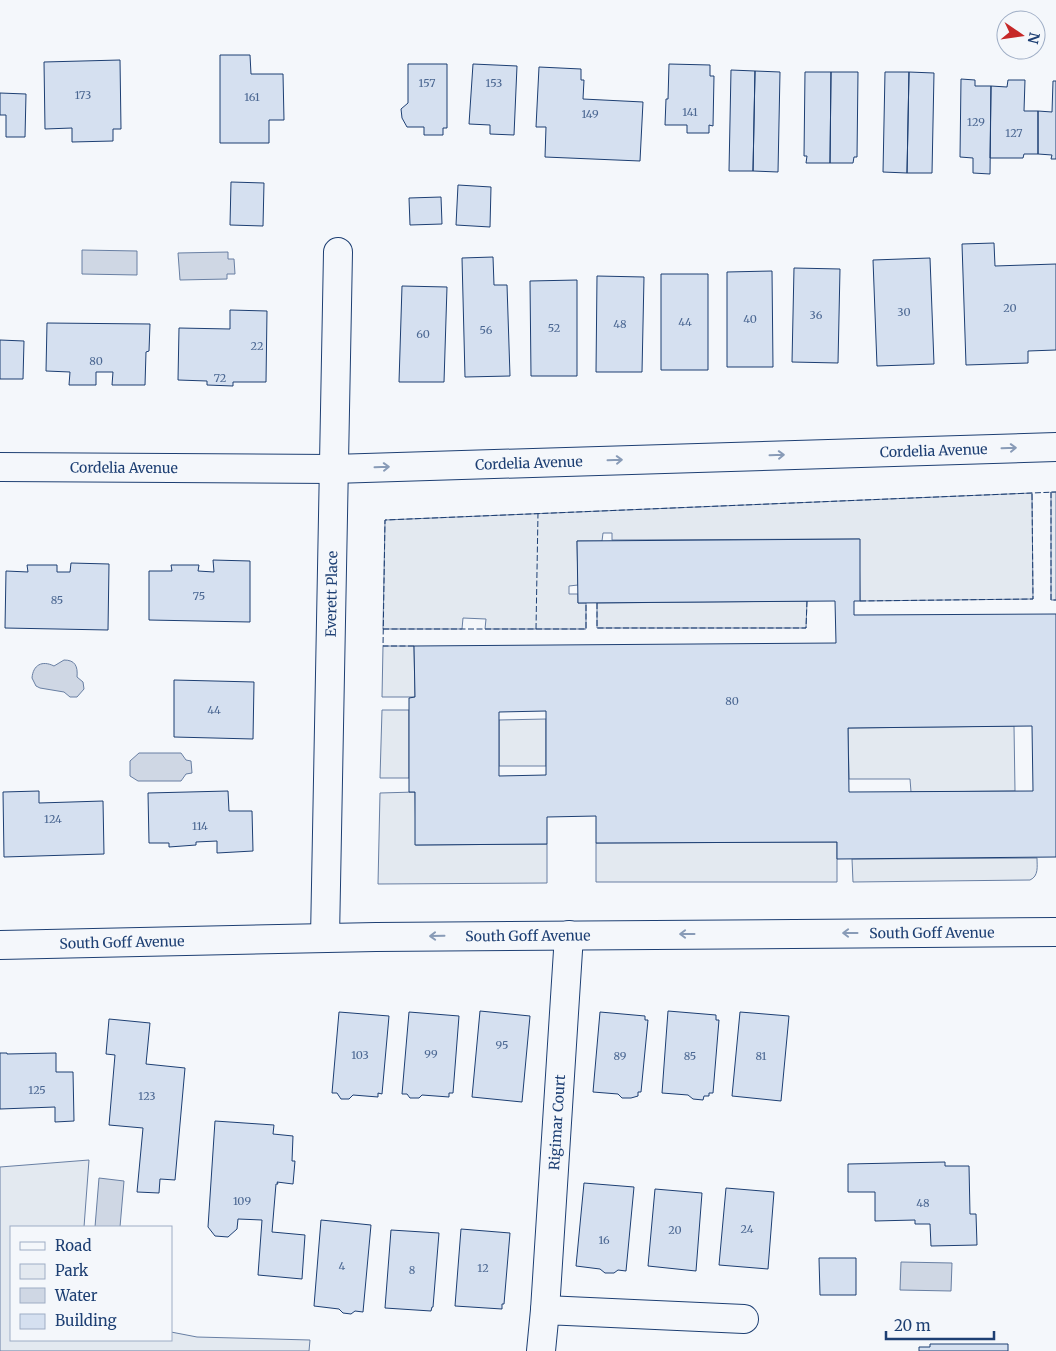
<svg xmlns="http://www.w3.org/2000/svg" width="1056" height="1351" font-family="Merriweather,serif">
	<rect width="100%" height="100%" fill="#f4f7fb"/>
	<path fill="#e3e9f0" stroke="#687fa3" d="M 1051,492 L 1056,492 L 1056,600 L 1051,600 Z
		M 1032,493 L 1033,599 L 860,601 L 859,539 L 612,540 L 612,533 L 603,533 L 602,541 L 577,541 L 578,585 L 569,586 L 569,594 L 578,594 L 578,603 L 586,603 L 586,629 L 485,629 L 486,619 L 463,618 L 462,629 L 383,629 L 385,520 Z
		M 807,601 L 806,628 L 597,628 L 597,603 Z
		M 383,646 L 414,646 L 415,697 L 382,697 Z
		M 382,710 L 409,710 L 409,778 L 380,778 Z
		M 546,719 L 546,766 L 499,766 L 499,720 Z
		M 1014,726 L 1015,791 L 911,792 L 910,779 L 849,779 L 848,728 Z
		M 415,792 L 416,845 L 547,844 L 547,883 L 378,884 L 380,793 Z
		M 837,842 L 837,882 L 596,882 L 596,843 Z
		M 1037,858 C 1037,866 1039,876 1030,880 L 853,882 L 852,859 Z
		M 89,1160 L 84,1227 L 11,1227 L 11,1340 L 171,1340 L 171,1332 L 197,1337 L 310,1340 L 309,1351 L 0,1351 L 0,1167 Z"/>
	<path fill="#cfd7e4" stroke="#687fa3" d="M 82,250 L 137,251 L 137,275 L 82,274 Z
		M 228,252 L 228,259 L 234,259 L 235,274 L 227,274 L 227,279 L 180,280 L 178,253 Z
		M 64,660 C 75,660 78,666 77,677 L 83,682 L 84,689 L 77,697 L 70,697 L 64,692 L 40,688 L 36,686 L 32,678 C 33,665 42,660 54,666 Z
		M 139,753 L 181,753 L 186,760 L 191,761 L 192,773 L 186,774 L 181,781 L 138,781 L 130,776 L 130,761 Z
		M 99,1178 L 124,1181 L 120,1227 L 95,1227 Z
		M 901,1262 L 952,1263 L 951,1291 L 900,1290 Z"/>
	<path fill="#d5e0f0" stroke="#1d3f73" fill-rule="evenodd" d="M 220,55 L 250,55 L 251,74 L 283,74 L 284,120 L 269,120 L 269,143 L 220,143 Z
		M 120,60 L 121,129 L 113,129 L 113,141 L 72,142 L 72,128 L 45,129 L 44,62 Z
		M 408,64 L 447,64 L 447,128 L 443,128 L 443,135 L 424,135 L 424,127 L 407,127 L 402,118 L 401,109 L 408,103 Z
		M 473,64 L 517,66 L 514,135 L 490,134 L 490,125 L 469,124 Z
		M 669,64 L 710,65 L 710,76 L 714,76 L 713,126 L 709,125 L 709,133 L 687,133 L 687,125 L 665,125 L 666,99 L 668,99 Z
		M 539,67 L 581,69 L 581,80 L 584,80 L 583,99 L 643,102 L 640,161 L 545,157 L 546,127 L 536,127 Z
		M 731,70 L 755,71 L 753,171 L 729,171 Z
		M 755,71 L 780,72 L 778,172 L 753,171 Z
		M 805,72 L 831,72 L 830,163 L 806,163 L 807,156 L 804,156 Z
		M 831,72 L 858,72 L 857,157 L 854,157 L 853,163 L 830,163 Z
		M 885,72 L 909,72 L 907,173 L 883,172 Z
		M 909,72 L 934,73 L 932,173 L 907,173 Z
		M 961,79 L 975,80 L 975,86 L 991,86 L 990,174 L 973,173 L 973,158 L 960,157 Z
		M 1008,80 L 1025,80 L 1024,111 L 1038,111 L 1038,154 L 1024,154 L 1023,158 L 990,158 L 991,86 L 1007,87 Z
		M 1053,81 L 1056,81 L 1056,159 L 1051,159 L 1052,155 L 1038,154 L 1038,111 L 1052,112 Z
		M 0,93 L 26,94 L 25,137 L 6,137 L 6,115 L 0,115 Z
		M 231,182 L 264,183 L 263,226 L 230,225 Z
		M 458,185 L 491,187 L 490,227 L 456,225 Z
		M 441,197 L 442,224 L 410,225 L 409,198 Z
		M 994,243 L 995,266 L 1056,264 L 1056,350 L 1028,351 L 1028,363 L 966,365 L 962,244 Z
		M 493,257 L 494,285 L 507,285 L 510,376 L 465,377 L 462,258 Z
		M 930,258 L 934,364 L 877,366 L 873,260 Z
		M 794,268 L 840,269 L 838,363 L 792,362 Z
		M 772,271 L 773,367 L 727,367 L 727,272 Z
		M 661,274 L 708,274 L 708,370 L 661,370 Z
		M 597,276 L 644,277 L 642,372 L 596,372 Z
		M 577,280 L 577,376 L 531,376 L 530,281 Z
		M 402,286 L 447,287 L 444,382 L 399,382 Z
		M 230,310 L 267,311 L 266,382 L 233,382 L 233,386 L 207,385 L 207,381 L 178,380 L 179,328 L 230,329 Z
		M 47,323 L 150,324 L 149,351 L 146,352 L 145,385 L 112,385 L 113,372 L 96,372 L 96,385 L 69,385 L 70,372 L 46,371 Z
		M 0,340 L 24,341 L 23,379 L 0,379 Z
		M 860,539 L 860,601 L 854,601 L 854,615 L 1056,614 L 1056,857 L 837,859 L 837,842 L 596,843 L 596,816 L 547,817 L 547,844 L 415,845 L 415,792 L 409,792 L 409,698 L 415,697 L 414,646 L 836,643 L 835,601 L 578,603 L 577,541 ZM 546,711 L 546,775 L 499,776 L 499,712 ZM 1032,726 L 1033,791 L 849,792 L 848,728 Z
		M 213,560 L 250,561 L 250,622 L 149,620 L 149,571 L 172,571 L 171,565 L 199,565 L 198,571 L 214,572 Z
		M 71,563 L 109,564 L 108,630 L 5,628 L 6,571 L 28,572 L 27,565 L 57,565 L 57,572 L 70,572 Z
		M 174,680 L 254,682 L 253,739 L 174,737 Z
		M 39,791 L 39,803 L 103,801 L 104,854 L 4,857 L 3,792 Z
		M 228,791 L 229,811 L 252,811 L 253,851 L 217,853 L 217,841 L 196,842 L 196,845 L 169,847 L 169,843 L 149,843 L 148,793 Z
		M 480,1011 L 530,1016 L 522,1102 L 472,1097 Z
		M 668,1011 L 716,1015 L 716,1020 L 719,1020 L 713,1093 L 709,1093 L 709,1096 L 704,1096 L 703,1100 L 693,1099 L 688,1095 L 662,1093 Z
		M 339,1012 L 389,1016 L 382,1094 L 378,1093 L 378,1097 L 353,1095 L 349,1099 L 341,1099 L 337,1093 L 332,1093 Z
		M 409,1012 L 459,1016 L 453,1093 L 449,1093 L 449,1097 L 422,1095 L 419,1098 L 410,1098 L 407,1094 L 402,1094 Z
		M 600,1012 L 645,1016 L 645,1020 L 648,1020 L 641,1092 L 638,1092 L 638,1096 L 631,1098 L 622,1098 L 618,1094 L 593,1092 Z
		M 740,1012 L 789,1016 L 781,1101 L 732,1096 Z
		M 109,1019 L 150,1023 L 146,1064 L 185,1068 L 175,1180 L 160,1179 L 159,1193 L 137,1192 L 143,1128 L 109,1125 L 115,1055 L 106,1054 Z
		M 0,1053 L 7,1053 L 7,1054 L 56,1053 L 56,1072 L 73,1072 L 74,1121 L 55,1122 L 55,1107 L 0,1109 Z
		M 215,1121 L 274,1125 L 273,1134 L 293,1136 L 292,1161 L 295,1161 L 293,1184 L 277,1182 L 278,1184 L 276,1184 L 272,1232 L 305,1235 L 302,1279 L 258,1275 L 262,1220 L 238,1219 L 237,1229 L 228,1237 L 215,1236 L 208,1227 Z
		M 945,1162 L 945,1166 L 969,1166 L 970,1214 L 976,1214 L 977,1245 L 931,1246 L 930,1224 L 915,1224 L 915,1220 L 875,1221 L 875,1192 L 848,1192 L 848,1164 Z
		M 584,1183 L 634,1187 L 626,1271 L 618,1270 L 614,1273 L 605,1273 L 600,1269 L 576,1266 Z
		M 726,1188 L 774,1192 L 768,1269 L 719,1265 Z
		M 655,1189 L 702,1193 L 696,1271 L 648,1266 Z
		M 321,1220 L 371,1225 L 363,1312 L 355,1311 L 351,1314 L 343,1313 L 339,1309 L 314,1306 Z
		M 461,1229 L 510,1233 L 504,1304 L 502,1304 L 502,1309 L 455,1306 Z
		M 391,1230 L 439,1233 L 433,1307 L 432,1307 L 431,1311 L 385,1308 Z
		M 819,1258 L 856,1258 L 856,1295 L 820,1295 Z
		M 930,1344 L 1008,1344 L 1008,1351 L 919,1351 L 919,1347 L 930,1347 Z"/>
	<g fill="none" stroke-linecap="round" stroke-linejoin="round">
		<defs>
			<g id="street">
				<path id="s1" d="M 0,467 L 333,469 L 1056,447"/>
				<path id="s2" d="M 325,938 L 338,252"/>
				<path id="s3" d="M 0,945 L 376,937 L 1056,932"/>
				<path id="s4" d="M 545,1310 L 569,935"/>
				<path d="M 541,1351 L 545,1310 L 744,1319"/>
			</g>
		</defs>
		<use href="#street" stroke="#1d3f73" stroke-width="30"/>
		<use href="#street" stroke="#f4f7fb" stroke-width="28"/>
		<path stroke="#1d3f73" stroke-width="1" stroke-dasharray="6 2.5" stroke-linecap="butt" d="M 1051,492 L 1051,600 L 1056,600
			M 860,601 L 1033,599 L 1032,493
			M 597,603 L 597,628 L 806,628 L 807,601
			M 383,629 L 536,629 L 538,513
			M 536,629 L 586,629 L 586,603
			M 414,646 L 383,646 L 385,520 L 1056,492"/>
	</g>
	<defs><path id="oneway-shaft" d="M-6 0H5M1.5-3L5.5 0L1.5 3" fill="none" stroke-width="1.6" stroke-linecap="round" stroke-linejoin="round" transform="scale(1.25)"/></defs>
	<g stroke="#889bb7">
		<use href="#oneway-shaft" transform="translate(1009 448) rotate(-2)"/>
		<use href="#oneway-shaft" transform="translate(777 455) rotate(-2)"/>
		<use href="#oneway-shaft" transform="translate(615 460) rotate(-2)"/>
		<use href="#oneway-shaft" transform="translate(382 467) rotate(-2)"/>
		<use href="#oneway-shaft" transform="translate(850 933) rotate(180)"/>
		<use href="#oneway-shaft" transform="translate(687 934) rotate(180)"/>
		<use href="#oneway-shaft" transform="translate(437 936) rotate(179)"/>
	</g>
	<g text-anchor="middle" stroke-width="4" stroke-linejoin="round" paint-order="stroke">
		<g font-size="11" fill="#4b6792">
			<text x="427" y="87">157</text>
			<text x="494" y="87">153</text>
			<text x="83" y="99">173</text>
			<text x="252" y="101">161</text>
			<text x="690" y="116">141</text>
			<text x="590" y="118">149</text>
			<text x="976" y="126">129</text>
			<text x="1014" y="137">127</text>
			<text x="1010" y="312">20</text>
			<text x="904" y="316">30</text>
			<text x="816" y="319">36</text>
			<text x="750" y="323">40</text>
			<text x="685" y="326">44</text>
			<text x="620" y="328">48</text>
			<text x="554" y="332">52</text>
			<text x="486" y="334">56</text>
			<text x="423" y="338">60</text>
			<text x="257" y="350">22</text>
			<text x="96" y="365">80</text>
			<text x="220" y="382">72</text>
			<text x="199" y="600">75</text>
			<text x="57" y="604">85</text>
			<text x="732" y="705">80</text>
			<text x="214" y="714">44</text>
			<text x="53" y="823">124</text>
			<text x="200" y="830">114</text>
			<text x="502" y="1049">95</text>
			<text x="431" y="1058">99</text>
			<text x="360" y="1059">103</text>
			<text x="620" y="1060">89</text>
			<text x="690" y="1060">85</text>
			<text x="761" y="1060">81</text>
			<text x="37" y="1094">125</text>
			<text x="147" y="1100">123</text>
			<text x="242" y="1205">109</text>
			<text x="923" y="1207">48</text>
			<text x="747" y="1233">24</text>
			<text x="675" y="1234">20</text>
			<text x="604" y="1244">16</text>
			<text x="342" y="1270">4</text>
			<text x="483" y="1272">12</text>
			<text x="412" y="1274">8</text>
		</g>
		<g font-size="14" fill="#1d3f73" stroke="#f4f7fb">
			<text dy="5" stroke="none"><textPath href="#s1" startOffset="934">Cordelia Avenue</textPath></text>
			<text dy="5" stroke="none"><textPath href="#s1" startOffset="529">Cordelia Avenue</textPath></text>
			<text dy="5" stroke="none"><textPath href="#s1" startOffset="124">Cordelia Avenue</textPath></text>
			<text dy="5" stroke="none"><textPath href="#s2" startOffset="344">Everett Place</textPath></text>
			<text dy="5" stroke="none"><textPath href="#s3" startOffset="932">South Goff Avenue</textPath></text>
			<text dy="5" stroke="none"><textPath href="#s3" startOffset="528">South Goff Avenue</textPath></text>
			<text dy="5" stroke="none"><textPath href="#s3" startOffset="122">South Goff Avenue</textPath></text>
			<text dy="5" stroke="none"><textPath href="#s4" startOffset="188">Rigimar Court</textPath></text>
		</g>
	</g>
	<rect x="10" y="1226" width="162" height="115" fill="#f4f7fb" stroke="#9eadc5"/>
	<rect x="20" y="1242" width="25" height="8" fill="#f4f7fb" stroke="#9eadc5"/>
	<text x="55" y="1251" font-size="15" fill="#1d3f73">Road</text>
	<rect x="20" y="1264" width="25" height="15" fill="#e3e9f0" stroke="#9eadc5"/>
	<text x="55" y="1276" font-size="15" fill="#1d3f73">Park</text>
	<rect x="20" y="1288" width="25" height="15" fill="#cfd7e4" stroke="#9eadc5"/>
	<text x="55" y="1301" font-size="15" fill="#1d3f73">Water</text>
	<rect x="20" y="1314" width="25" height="15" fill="#d5e0f0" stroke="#9eadc5"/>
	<text x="55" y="1326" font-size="15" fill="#1d3f73">Building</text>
	<g transform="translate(1021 35) rotate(103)"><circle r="24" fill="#f4f7fb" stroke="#9eadc5"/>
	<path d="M0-4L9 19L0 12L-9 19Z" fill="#c62828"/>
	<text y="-8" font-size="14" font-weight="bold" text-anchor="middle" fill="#1d3f73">N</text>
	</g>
	<path d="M886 1331v8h108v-8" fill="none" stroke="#1d3f73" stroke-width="2.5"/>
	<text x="894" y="1331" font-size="15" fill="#1d3f73" stroke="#f4f7fb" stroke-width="4" paint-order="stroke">20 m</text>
</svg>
